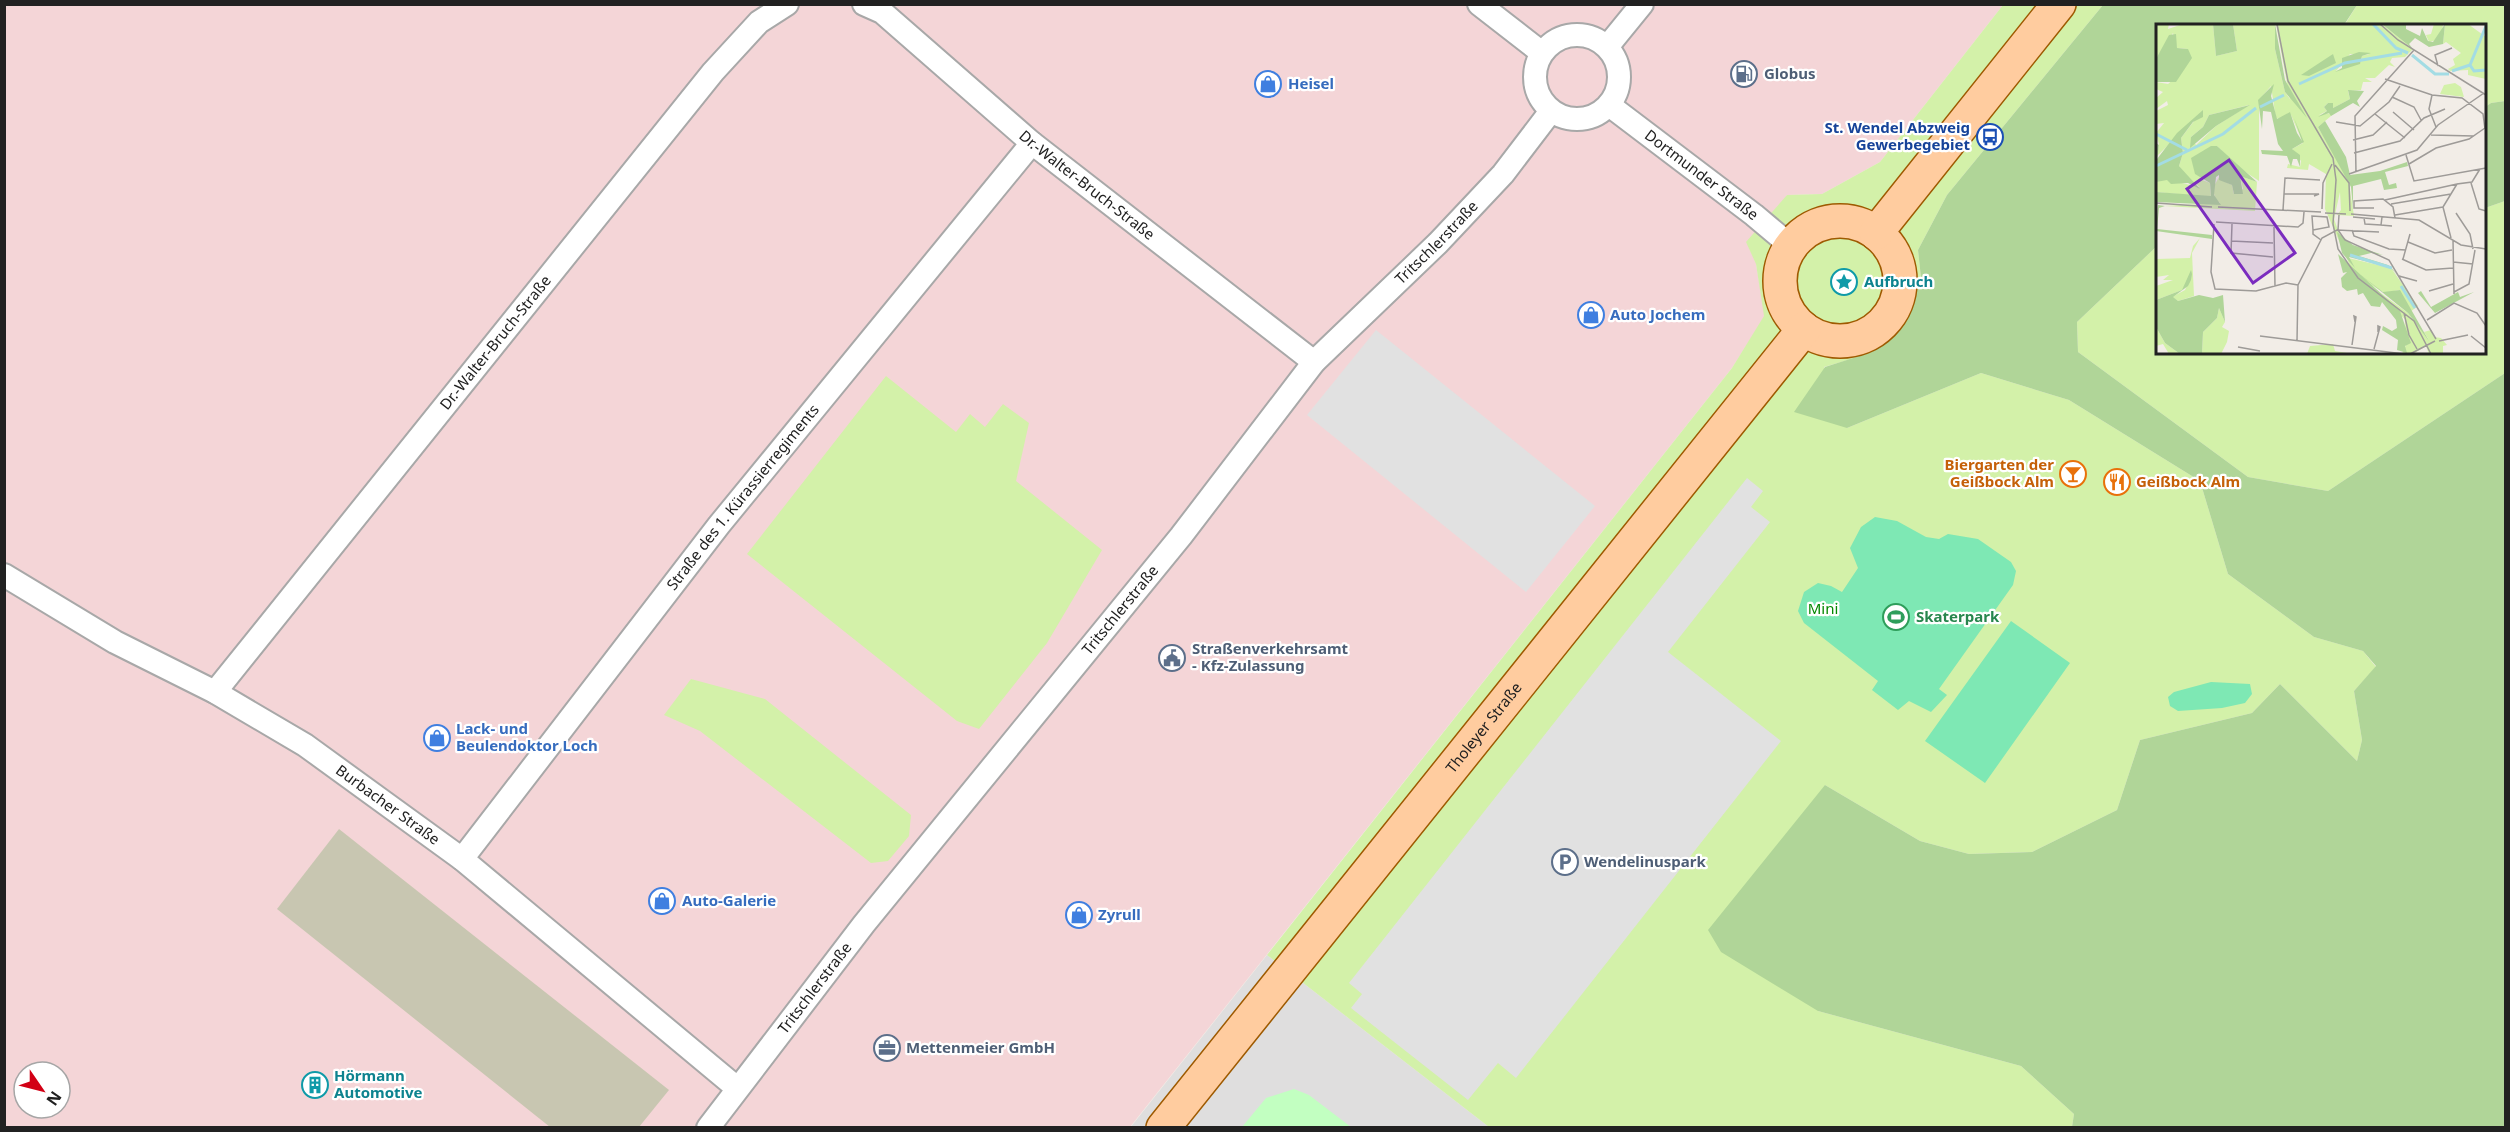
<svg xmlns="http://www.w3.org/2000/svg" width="2510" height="1132" font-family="'Noto Sans',sans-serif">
	<rect width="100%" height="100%" fill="#f2ede7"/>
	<path fill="#dfdede" d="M 1267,955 L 1489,1127 L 1130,1128 Z"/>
	<path fill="#f4d5d7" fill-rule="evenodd" d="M 5,5 L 2003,5 L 1880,162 L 1822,194 L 1787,195 L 1756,264 L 1765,316 L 1732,368 L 1130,1127 L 5,1128 ZM 24,1072 L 60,1072 L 60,1108 L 24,1108 Z"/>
	<path fill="#c8c6b1" d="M 339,829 L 669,1090 L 639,1127 L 550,1127 L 277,909 Z"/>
	<path fill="#d3f1a9" d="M 2003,5 L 2103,5 L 1947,195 L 1918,250 L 1921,278 L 1909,314 L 1872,353 L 1824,367 L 1847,428 L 1981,373 L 2069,400 L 2200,481 L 2228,574 L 2314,637 L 2363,651 L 2376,667 L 2354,691 L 2362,740 L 2357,761 L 2280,684 L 2252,713 L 2140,740 L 2117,810 L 2032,852 L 1969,854 L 1920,841 L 1825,785 L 1818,1011 L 2021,1066 L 2074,1114 L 2072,1127 L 1489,1127 L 1267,955 L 1732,368 L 1764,316 L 1756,264 L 1746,242 L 1787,195 L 1822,194 L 1880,162 Z
		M 2357,5 L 2505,5 L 2505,101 L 2491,103 L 2485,107 L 2484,26 L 2344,26 Z
		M 2505,201 L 2505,373 L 2328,491 L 2248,477 L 2078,352 L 2077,322 L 2157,246 L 2158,352 L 2484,352 L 2485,208 Z
		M 886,376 L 956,432 L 970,414 L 985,427 L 1003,404 L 1029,423 L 1016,481 L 1102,550 L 1047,643 L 979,729 L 957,721 L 747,554 Z
		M 691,679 L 765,699 L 911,815 L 909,836 L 888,861 L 871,863 L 700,731 L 664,715 Z"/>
	<path fill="#b0d598" d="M 2103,5 L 2357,5 L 2344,25 L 2158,26 L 2157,246 L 2077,322 L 2078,352 L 2248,477 L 2328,491 L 2505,373 L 2505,1127 L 2072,1127 L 2074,1114 L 2021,1066 L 1818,1011 L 1721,952 L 1708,930 L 1825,785 L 1920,841 L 1969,854 L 2032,852 L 2117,810 L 2140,740 L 2252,713 L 2280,684 L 2357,761 L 2362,740 L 2354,691 L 2376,666 L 2363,651 L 2314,637 L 2228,574 L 2200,481 L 2069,400 L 1981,373 L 1847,428 L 1794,412 L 1825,367 L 1872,352 L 1909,314 L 1921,278 L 1918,250 L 1947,195 Z
		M 2505,101 L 2505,201 L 2485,208 L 2485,107 L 2491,103 Z"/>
	<path fill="#c2ffc1" d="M 1294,1089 L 1309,1095 L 1351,1127 L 1242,1127 L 1266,1098 Z"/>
	<path fill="#7ee8b4" d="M 1875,517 L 1897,521 L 1926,537 L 1939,539 L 1948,534 L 1978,539 L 2011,562 L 2016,571 L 2013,585 L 1939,689 L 1947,695 L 1931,712 L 1909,701 L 1898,710 L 1872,690 L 1878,681 L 1804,623 L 1798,611 L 1804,592 L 1818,583 L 1831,586 L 1842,592 L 1858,568 L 1850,548 L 1861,527 Z
		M 2011,621 L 2070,663 L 1985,783 L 1925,741 Z
		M 2211,682 L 2250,684 L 2252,694 L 2245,703 L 2222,708 L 2178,711 L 2170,706 L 2168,697 L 2174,692 Z"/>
	<path fill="#e1e1e1" d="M 1376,330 L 1595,506 L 1526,592 L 1307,415 Z
		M 1747,478 L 1763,491 L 1751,507 L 1770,522 L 1668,652 L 1781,741 L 1516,1078 L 1498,1063 L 1468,1100 L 1351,1008 L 1362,994 L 1349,983 Z"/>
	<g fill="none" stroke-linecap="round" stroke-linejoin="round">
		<defs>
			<g id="minor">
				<path id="s1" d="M 864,4 L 882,12 L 1032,143 L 1314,362"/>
				<path d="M 1479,4 L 1542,53"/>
				<circle cx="1577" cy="77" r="42"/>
				<path d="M 1607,47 L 1642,4"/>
				<path id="s2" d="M 1609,105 L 1754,215 L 1791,246"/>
				<path id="s3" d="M 4,575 L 115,642 L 215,692 L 305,745 L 462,859 L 737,1088"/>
				<path id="s4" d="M 215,692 L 713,72 L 759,22 L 787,4"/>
				<path id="s5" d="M 462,859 L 719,525 L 1032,143"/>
				<path id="s6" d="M 708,1128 L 864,924 L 1181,536 L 1314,362 L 1438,243 L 1503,174 L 1551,111"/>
			</g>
			<g id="primary">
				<circle cx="1840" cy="281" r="60"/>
				<path d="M 1876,233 L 2059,4"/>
				<path id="s7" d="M 1163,1128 L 1804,329"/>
			</g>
		</defs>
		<use href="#minor" stroke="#a8a8a8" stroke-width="26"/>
		<use href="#primary" stroke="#9e5a00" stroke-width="36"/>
		<use href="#minor" stroke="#fff" stroke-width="22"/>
		<use href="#primary" stroke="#ffcc9f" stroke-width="33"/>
	</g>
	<defs>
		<symbol id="fuel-ring" viewBox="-11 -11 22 22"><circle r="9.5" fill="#fff" stroke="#5c6f8a" stroke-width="1.5"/><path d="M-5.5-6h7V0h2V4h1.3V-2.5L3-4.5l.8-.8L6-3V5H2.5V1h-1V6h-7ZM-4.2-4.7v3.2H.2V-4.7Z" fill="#5c6f8a"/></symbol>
		<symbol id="shop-ring" viewBox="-11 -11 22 22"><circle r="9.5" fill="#fff" stroke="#3f7fe0" stroke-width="1.5"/><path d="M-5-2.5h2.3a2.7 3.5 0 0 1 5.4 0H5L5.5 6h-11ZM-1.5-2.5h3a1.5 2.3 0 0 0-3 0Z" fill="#3f7fe0"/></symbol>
		<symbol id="bus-ring" viewBox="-11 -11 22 22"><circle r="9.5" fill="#fff" stroke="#1a4fb4" stroke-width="1.5"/><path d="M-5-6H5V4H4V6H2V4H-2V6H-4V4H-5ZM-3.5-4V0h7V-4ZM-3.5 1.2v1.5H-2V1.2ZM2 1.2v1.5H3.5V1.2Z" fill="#1a4fb4"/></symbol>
		<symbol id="sight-ring" viewBox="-11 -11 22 22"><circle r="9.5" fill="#fff" stroke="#0f9aa8" stroke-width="1.5"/><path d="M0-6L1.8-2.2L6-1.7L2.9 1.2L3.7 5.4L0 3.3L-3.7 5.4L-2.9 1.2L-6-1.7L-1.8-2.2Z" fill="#0f9aa8"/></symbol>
		<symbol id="bar-ring" viewBox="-11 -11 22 22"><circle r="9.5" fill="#fff" stroke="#e8710a" stroke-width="1.5"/><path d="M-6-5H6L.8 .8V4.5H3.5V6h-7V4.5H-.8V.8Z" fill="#e8710a"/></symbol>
		<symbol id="restaurant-ring" viewBox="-11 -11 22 22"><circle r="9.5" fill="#fff" stroke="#e8710a" stroke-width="1.5"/><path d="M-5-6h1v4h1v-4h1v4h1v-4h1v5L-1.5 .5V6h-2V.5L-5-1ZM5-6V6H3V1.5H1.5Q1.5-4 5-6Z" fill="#e8710a"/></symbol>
		<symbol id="stadium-ring" viewBox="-11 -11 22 22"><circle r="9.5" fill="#fff" stroke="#2e9e5b" stroke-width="1.5"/><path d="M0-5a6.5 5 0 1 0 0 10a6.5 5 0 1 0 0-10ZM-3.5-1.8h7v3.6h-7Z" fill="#2e9e5b"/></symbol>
		<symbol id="civic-ring" viewBox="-11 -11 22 22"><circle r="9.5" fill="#fff" stroke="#5c6f8a" stroke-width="1.5"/><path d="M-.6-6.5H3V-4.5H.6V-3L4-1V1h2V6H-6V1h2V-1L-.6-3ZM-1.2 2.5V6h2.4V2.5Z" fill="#5c6f8a"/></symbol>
		<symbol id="parking-ring" viewBox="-11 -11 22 22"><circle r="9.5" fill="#fff" stroke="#5c6f8a" stroke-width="1.5"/><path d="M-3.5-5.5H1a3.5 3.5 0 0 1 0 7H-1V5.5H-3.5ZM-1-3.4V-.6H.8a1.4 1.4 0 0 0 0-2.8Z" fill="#5c6f8a"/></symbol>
		<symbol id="office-ring" viewBox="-11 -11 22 22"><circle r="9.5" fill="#fff" stroke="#5c6f8a" stroke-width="1.5"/><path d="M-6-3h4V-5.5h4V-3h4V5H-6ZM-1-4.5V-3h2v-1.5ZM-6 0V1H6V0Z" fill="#5c6f8a"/></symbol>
		<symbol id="building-ring" viewBox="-11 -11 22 22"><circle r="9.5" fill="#fff" stroke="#0f9aa8" stroke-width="1.5"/><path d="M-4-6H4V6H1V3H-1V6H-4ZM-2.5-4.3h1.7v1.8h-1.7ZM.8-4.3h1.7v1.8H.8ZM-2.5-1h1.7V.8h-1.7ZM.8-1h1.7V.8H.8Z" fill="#0f9aa8"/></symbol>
	</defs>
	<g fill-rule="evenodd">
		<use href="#fuel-ring" x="1729" y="59" width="30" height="30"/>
		<use href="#shop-ring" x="1253" y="69" width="30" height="30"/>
		<use href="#bus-ring" x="1975" y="122" width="30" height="30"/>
		<use href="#sight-ring" x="1829" y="267" width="30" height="30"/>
		<use href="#shop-ring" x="1576" y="300" width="30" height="30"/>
		<use href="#bar-ring" x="2058" y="459" width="30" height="30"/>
		<use href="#restaurant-ring" x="2102" y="467" width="30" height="30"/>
		<use href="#stadium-ring" x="1881" y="602" width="30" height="30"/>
		<use href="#civic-ring" x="1157" y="643" width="30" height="30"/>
		<use href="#shop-ring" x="422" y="723" width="30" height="30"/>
		<use href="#parking-ring" x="1550" y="847" width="30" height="30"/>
		<use href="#shop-ring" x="647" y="886" width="30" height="30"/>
		<use href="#shop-ring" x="1064" y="900" width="30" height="30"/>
		<use href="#office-ring" x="872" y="1033" width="30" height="30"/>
		<use href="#building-ring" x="300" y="1070" width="30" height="30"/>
	</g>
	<g text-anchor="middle" stroke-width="4.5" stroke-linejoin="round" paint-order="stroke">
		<g font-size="15" font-weight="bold" fill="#4e5e75" stroke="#fff" text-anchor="start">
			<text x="1764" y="79">Globus</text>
			<text x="1192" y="654">Straßenverkehrsamt<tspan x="1192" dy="17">- Kfz-Zulassung</tspan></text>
			<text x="1584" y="867">Wendelinuspark</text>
			<text x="906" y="1053">Mettenmeier GmbH</text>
		</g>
		<g font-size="15" font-weight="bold" fill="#366cbe" stroke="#fff" text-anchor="start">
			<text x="1288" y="89">Heisel</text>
			<text x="1610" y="320">Auto Jochem</text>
			<text x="456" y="734">Lack- und<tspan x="456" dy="17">Beulendoktor Loch</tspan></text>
			<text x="682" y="906">Auto-Galerie</text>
			<text x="1098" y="920">Zyrull</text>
		</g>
		<g font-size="15" font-weight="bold" fill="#164399" stroke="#fff" text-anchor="end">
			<text x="1970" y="133">St. Wendel Abzweig<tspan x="1970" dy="17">Gewerbegebiet</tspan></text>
		</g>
		<g font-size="15" fill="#212121" stroke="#fff">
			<text dy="5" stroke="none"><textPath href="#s2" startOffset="116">Dortmunder Straße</textPath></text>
			<text dy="5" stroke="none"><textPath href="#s1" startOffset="288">Dr.-Walter-Bruch-Straße</textPath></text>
			<text dy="5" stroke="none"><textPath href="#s6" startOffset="1148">Tritschlerstraße</textPath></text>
			<text dy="5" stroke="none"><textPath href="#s4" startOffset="448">Dr.-Walter-Bruch-Straße</textPath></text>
			<text dy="5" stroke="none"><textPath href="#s5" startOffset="458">Straße des 1. Kürassierregiments</textPath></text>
			<text dy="5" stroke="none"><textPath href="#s6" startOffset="662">Tritschlerstraße</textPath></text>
			<text dy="5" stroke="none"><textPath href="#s7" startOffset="513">Tholeyer Straße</textPath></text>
			<text dy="5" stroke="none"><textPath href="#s3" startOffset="448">Burbacher Straße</textPath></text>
			<text dy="5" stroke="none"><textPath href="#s6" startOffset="176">Tritschlerstraße</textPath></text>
		</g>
		<g font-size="15" font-weight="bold" fill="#0d838f" stroke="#fff" text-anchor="start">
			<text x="1864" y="287">Aufbruch</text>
			<text x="334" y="1081">Hörmann<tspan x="334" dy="17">Automotive</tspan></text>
		</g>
		<g font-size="15" font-weight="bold" fill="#c56008" stroke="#fff" text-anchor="end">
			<text x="2054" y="470">Biergarten der<tspan x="2054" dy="17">Geißbock Alm</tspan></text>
			<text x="2136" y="487" text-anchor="start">Geißbock Alm</text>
		</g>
		<g font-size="15" fill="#048801" stroke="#fff">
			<text x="1823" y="614">Mini</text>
		</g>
		<g font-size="15" font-weight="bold" fill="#27864d" stroke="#fff" text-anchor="start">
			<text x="1916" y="622">Skaterpark</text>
		</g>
	</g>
	<g transform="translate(2156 24)">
		<rect width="330" height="330" fill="#f2ede7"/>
		<path d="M 0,0 L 13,0 L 12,5 L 27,0 L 57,0 L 60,32 L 81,27 L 77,0 L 119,0 L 119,25 L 129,68 L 134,75 L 120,0 L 226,0 L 257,25 L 249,33 L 236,34 L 234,38 L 239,43 L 233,41 L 219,54 L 209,54 L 216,58 L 207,58 L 205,66 L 192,67 L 194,75 L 177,84 L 172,79 L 168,83 L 171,87 L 163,91 L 175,89 L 175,92 L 162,103 L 192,154 L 198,192 L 181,191 L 185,186 L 184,168 L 178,195 L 192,234 L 235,244 L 262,282 L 254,288 L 243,266 L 229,269 L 208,257 L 252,289 L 273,316 L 268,308 L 275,306 L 278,313 L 285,314 L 291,321 L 287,322 L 287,330 L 273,330 L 270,322 L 257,330 L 246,330 L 250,321 L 249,295 L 199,253 L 169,185 L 170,150 L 153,140 L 152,146 L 131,144 L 132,140 L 144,143 L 145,137 L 136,125 L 147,119 L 135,91 L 120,95 L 115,62 L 103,76 L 103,157 L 82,143 L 61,122 L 44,155 L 54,159 L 55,173 L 0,168 L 0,158 L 7,155 L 44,163 L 30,153 L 23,142 L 27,129 L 25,114 L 42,92 L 0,133 L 3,121 L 0,109 L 8,99 L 0,100 L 0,87 L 12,81 L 11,77 L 0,85 L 0,74 L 7,68 L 0,65 L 0,58 L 12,60 L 24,50 L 32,25 L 21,24 L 17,9 L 0,35 ZM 194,30 L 213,30 L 206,32 L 205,38 L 180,47 ZM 93,81 L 60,102 L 40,121 L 35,113 L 47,103 L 53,91 ZM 278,0 L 287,0 L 286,9 L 281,16 L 273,18 L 270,11 L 275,10 ZM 289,0 L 312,0 L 330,13 L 330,55 L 312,51 L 312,46 L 294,47 L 292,45 L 299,41 L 297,35 L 305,29 L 290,18 L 287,20 ZM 299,59 L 305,63 L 308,73 L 284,70 L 288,61 ZM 64,151 L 65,156 L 76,161 L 78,170 L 87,165 L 84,152 L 101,158 L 99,187 L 8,182 L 64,179 L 59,175 L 57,164 ZM 44,214 L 36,229 L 38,272 L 22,277 L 16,273 L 29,266 L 35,253 L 26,266 L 0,276 L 0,262 L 17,256 L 7,256 L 13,251 L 0,253 L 0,235 L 34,234 L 37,222 ZM 63,284 L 69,298 L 66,303 L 73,307 L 71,318 L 65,330 L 46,330 L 47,308 L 61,294 ZM 0,303 L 9,319 L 24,330 L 13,330 L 7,320 L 0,322 ZM 177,320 L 179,327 L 191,329 L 151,330 L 154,322 Z" fill="#d3f1a9" fill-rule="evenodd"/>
		<path d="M 57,0 L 77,0 L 81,27 L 60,32 ZM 119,0 L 129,56 L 151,94 L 129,68 L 119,25 ZM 226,0 L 250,0 L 250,5 L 264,12 L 266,4 L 272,17 L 277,18 L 289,0 L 287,20 L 273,23 L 259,14 L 253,20 L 257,25 ZM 20,10 L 21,24 L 32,25 L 36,34 L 20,58 L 0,58 L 0,35 L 13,11 ZM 203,28 L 215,29 L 206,32 L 204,40 L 179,48 L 186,44 L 186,34 ZM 177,30 L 180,39 L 153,52 L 145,51 ZM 118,60 L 115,72 L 121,95 L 134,88 L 141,109 L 146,117 L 138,94 L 148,118 L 136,125 L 144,131 L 144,143 L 141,135 L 137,135 L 135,143 L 131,132 L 106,130 L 105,126 L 127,127 L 122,120 L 115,88 L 107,87 L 106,105 L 102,76 ZM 192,66 L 208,67 L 201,77 L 204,83 L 197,79 L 175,92 L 173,89 L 162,93 L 171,87 L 168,83 L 172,79 L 177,79 L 177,84 L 194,75 ZM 94,81 L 60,102 L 34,124 L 35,113 L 47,103 L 53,91 ZM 47,86 L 47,93 L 37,98 L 25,114 L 27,129 L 23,142 L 44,165 L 32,159 L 15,160 L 11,156 L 0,158 L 0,119 L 3,121 L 1,135 L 21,109 ZM 169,97 L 190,133 L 194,151 L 224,147 L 251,138 L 252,142 L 229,148 L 233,161 L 240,159 L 241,164 L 228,166 L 225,155 L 197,162 L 197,185 L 195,163 L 162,103 ZM 55,122 L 61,122 L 101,158 L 84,152 L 87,170 L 78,170 L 76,161 L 63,156 L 63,151 L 60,153 L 58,171 L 65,181 L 0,178 L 0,168 L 55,172 L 54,159 L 39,150 L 35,134 ZM 2,181 L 9,182 L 3,184 L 1,205 L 56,211 L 56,215 L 0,207 ZM 181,208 L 197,221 L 227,231 L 215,229 L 203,232 L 232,241 L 235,243 L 242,252 L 235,244 L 193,233 L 199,244 L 186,229 ZM 182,230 L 244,287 L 255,319 L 249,322 L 251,329 L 241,326 L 242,316 L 226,306 L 227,302 L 236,307 L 241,304 L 240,296 L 226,278 L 224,283 L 215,282 L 207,269 L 202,271 L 201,265 L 191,267 L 186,263 L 185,254 L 191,248 L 187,249 ZM 35,246 L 36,250 L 35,256 L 32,262 L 17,273 L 22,277 L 43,271 L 57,274 L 67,271 L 69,298 L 63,284 L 61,294 L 47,308 L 46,330 L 24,330 L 9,319 L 0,303 L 0,276 L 26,266 ZM 201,248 L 227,268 L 244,266 L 273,317 L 252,289 ZM 265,267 L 275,283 L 302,268 L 304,273 L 318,268 L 279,289 L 262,269 Z" fill="#b0d598"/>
		<path fill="none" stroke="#a3dce4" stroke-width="3" d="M 217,0 L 240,24 L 252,29M 330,2 L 314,41 L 318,47 L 330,46M 256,31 L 279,50 L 293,50M 296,47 L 314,41M 143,60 L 189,39 L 246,29M 104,83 L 128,71M 0,110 L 31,126M 0,142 L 67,110 L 100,84M 194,231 L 236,244M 245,262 L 259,284"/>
		<path fill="none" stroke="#9e9b98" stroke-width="1.5" d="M 121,0 L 132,57 L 177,134 L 180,156 L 177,200 L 182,225 L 202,254 L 258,297 L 275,330M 224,0 L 242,16 L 330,71M 282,42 L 279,31 L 296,24M 229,55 L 276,71 L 306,74 L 327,90 L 329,105M 276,71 L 273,85 L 280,103M 236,73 L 258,83 L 265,96M 237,88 L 258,106M 219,90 L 249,114M 180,98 L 204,102 L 233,78 L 244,62M 275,111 L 318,112M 197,116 L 217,111 L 231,98M 198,129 L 244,117 L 268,94 L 289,85M 250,131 L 258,157 L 330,144M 253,140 L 280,124 L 313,115 L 329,104M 179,141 L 193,159 L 194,187M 200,149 L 199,92 L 258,26M 193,150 L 261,126 L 282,101 L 328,69M 315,159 L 323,185 L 330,187M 128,170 L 163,170 L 158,172M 229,176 L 301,160M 0,179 L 56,183M 235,180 L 295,170M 62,183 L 165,188M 287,183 L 301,160 L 316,158 L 324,145M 287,183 L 295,214M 218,184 L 198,184 L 198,177 L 227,175 L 237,183 L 239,194M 166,185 L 167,159 L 176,140M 127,186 L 129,154 L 164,156M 169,189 L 190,190M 300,189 L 314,210 L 317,225M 195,190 L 263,196 L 305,221 L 330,225M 183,191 L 182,206 L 189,216 L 233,236 L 280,315M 239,191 L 287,183M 197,193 L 219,195M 226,193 L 225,201 L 236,202M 208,194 L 209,200 L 225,201M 60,198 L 142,203 L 147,199 L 148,188M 58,200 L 55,248 L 59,265 L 100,267 L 130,259 L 142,261M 76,200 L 75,229 L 117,233M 118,203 L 119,263M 157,206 L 173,203 L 171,193 L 156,192 L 157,206 L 157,210 L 165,216M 196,206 L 198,212 L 233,225 L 250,226M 297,216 L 298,270M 75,217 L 117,219M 252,218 L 279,229 L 296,226M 246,235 L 270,246 L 297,244M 247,235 L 254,210M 297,238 L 317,240M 243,252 L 261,257M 273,267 L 297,260M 298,268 L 313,260 L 319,226M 248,289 L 253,311 L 261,325M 271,296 L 298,279 L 321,289 L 330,302M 104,312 L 248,330M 315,312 L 330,324M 141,317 L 142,261 L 166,214 L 181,206 L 223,208M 283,317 L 312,311M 196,321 L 200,293 L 198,292 L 199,298M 82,323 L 104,327M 218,325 L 224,303 L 222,302 L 222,308M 254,330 L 279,317"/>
		<path fill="#7b2cbf" fill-opacity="0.15" stroke="#7b2cbf" stroke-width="3" d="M 73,136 L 139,229 L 97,259 L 31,165 Z"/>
		<rect width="330" height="330" fill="none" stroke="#212121" stroke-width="3"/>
	</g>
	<rect width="2510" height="1132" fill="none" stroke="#212121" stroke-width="12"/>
	<g transform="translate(42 1090) rotate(125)"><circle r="28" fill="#ffffff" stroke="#a6a6a6" stroke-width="1.5"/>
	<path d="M0-4.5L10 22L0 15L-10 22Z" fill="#d20015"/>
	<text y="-9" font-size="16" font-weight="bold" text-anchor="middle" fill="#212121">N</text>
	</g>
</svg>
